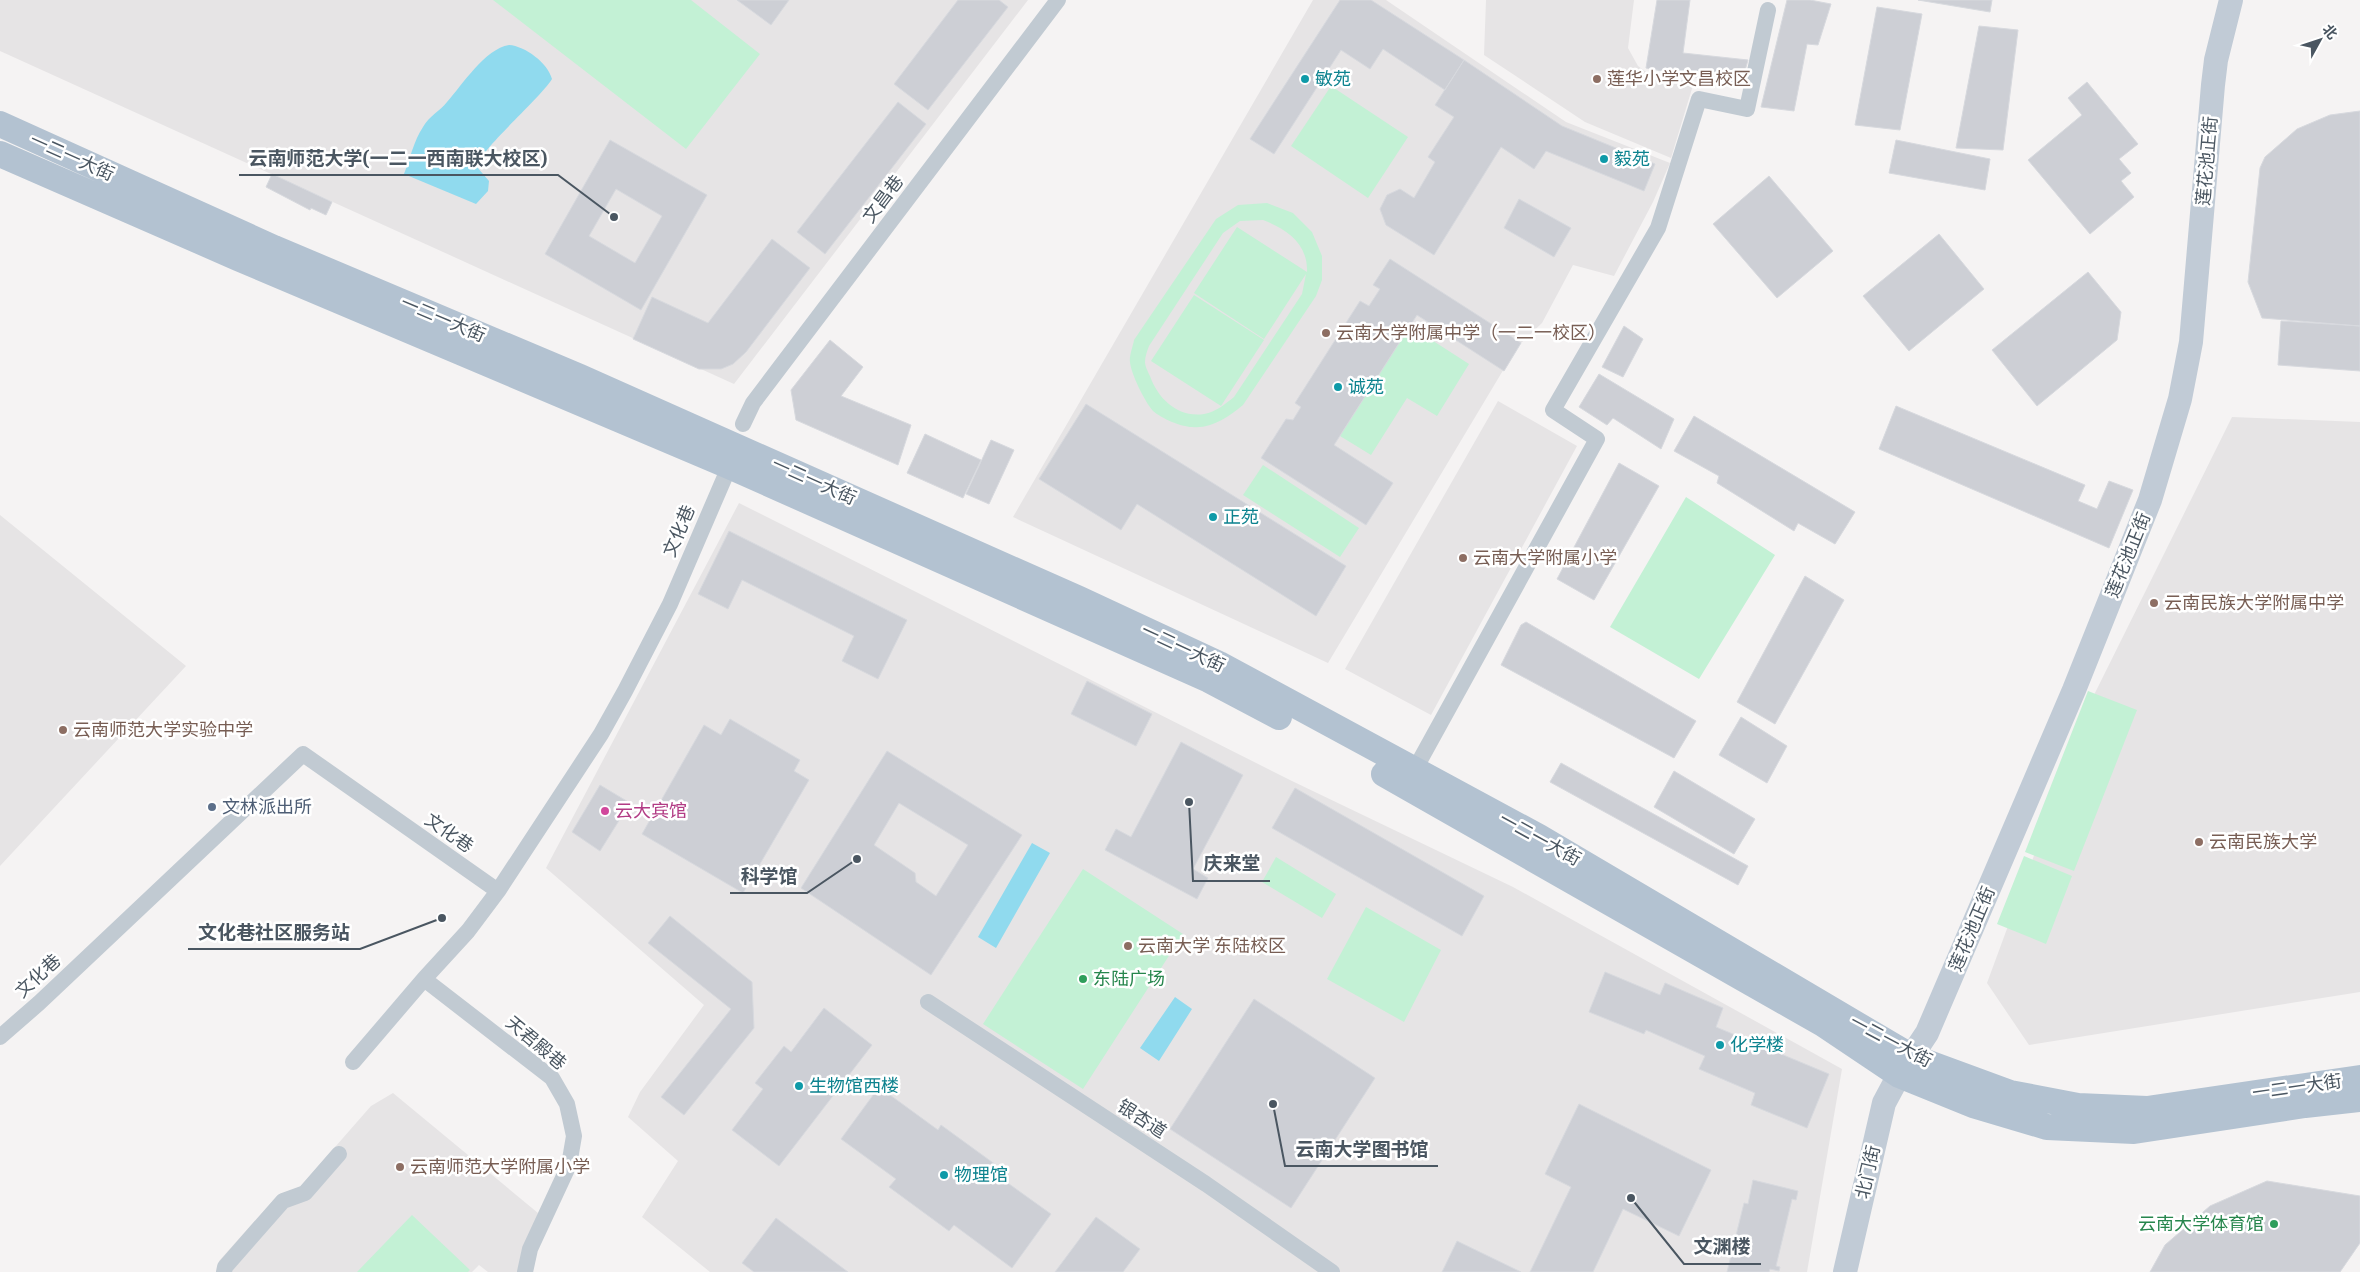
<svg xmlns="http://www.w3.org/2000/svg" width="2360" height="1272" font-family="'Exo 2','Noto Sans SC',sans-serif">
	<rect width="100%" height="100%" fill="#f5f3f3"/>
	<path fill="#e6e4e5" d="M 0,0 L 1028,0 L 734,384 L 0,51 Z
		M 1313,0 L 1386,0 L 1566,122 L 1670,163 L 1653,202 L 1614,276 L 1573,265 L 1542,323 L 1517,347 L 1328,663 L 1013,517 Z
		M 1486,0 L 1634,0 L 1628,48 L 1638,66 L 1652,76 L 1694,82 L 1671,158 L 1585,122 L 1484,55 Z
		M 1498,401 L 1577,446 L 1431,715 L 1345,669 Z
		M 2232,417 L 2360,422 L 2360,992 L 2029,1045 L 1987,983 L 2091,701 Z
		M 739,503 L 1292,781 L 1513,887 L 1842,1069 L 1807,1272 L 710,1272 L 642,1217 L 678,1161 L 628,1117 L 640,1092 L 704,1005 L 546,868 Z
		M 0,515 L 186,666 L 0,866 Z
		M 393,1093 L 538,1213 L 518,1272 L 488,1272 L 479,1265 L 472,1272 L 217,1272 L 219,1261 L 278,1195 L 300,1187 L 371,1106 Z"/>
	<path fill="#c3f1d5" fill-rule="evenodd" d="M 493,0 L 691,0 L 760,54 L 686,149 Z
		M 1331,86 L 1408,137 L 1368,198 L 1291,146 Z
		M 1267,203 L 1293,213 L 1312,232 L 1322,256 L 1322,280 L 1316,296 L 1243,405 C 1228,417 1212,429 1192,427 C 1181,427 1161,418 1153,411 C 1145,402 1131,374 1130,362 C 1129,356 1133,346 1134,340 L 1216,219 L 1238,205 ZM 1263,220 C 1286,229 1308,243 1307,272 L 1237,227 L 1194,293 L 1264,339 L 1306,274 L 1302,294 L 1234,397 C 1225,404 1216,412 1204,414 C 1178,418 1158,399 1150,376 C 1148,372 1145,366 1145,362 C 1145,357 1147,351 1149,346 L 1223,233 L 1240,221 Z
		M 1194,295 L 1264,340 L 1221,406 L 1151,361 Z
		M 1410,326 L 1469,364 L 1437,416 L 1407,398 L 1371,455 L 1340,436 Z
		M 1263,465 L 1359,528 L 1340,557 L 1243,495 Z
		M 1686,497 L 1775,555 L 1699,679 L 1610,627 Z
		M 2088,691 L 2137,710 L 2074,871 L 2025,852 Z
		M 2024,856 L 2072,876 L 2046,944 L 1997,924 Z
		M 1276,857 L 1336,894 L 1322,918 L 1262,882 Z
		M 1083,869 L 1183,934 L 1083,1089 L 983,1024 Z
		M 1366,907 L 1441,950 L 1404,1022 L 1327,979 Z
		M 412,1215 L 470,1270 L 468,1272 L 357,1272 Z"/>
	<path fill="#90daee" d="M 509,45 C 525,46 548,63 552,79 C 539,100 479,150 477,167 L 489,181 L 488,191 L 476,204 L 404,174 C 410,159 414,140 423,127 C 429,116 440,111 447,102 C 463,84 485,49 509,45 Z
		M 1032,843 L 1050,853 L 996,948 L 978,937 Z
		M 1175,997 L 1192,1009 L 1159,1061 L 1140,1048 Z"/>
	<path fill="#cdcfd5" stroke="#d7d9de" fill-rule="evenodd" d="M 737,0 L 789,0 L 771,25 Z
		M 958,0 L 999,0 L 1008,7 L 928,110 L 894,84 Z
		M 1340,0 L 1371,0 L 1464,60 L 1445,90 L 1383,49 L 1370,69 L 1341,50 L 1274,154 L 1250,139 Z
		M 1657,0 L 1690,0 L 1683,53 L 1748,60 L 1741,85 L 1646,68 Z
		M 1787,0 L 1810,0 L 1831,4 L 1818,45 L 1807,44 L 1794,111 L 1761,107 Z
		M 1918,0 L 1992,0 L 1990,12 Z
		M 1877,7 L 1922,14 L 1900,130 L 1855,125 Z
		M 1979,26 L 2018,30 L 2003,150 L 1956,148 Z
		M 1464,60 L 1562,126 L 1655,164 L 1644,191 L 1546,151 L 1534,169 L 1501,147 L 1434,255 L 1386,225 L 1380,209 L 1387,195 L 1400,189 L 1414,198 L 1435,162 L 1428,157 L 1454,117 L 1435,105 Z
		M 2087,82 L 2138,144 L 2119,159 L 2131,173 L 2121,181 L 2134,197 L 2090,234 L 2028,160 L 2082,115 L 2068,98 Z
		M 898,102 L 926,124 L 825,254 L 797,232 Z
		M 2360,111 L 2360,326 L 2262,318 L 2248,282 L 2260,168 L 2265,157 L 2297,129 L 2330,115 Z
		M 610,140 L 707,195 L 641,310 L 545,254 ZM 616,189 L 662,216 L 635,263 L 589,236 Z
		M 1896,140 L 1990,159 L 1985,190 L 1889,173 Z
		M 272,174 L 332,202 L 326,215 L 311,208 L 310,210 L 266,187 Z
		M 1769,176 L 1833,251 L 1777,298 L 1713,224 Z
		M 1519,199 L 1571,228 L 1554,257 L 1504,228 Z
		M 1939,234 L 1984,289 L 1909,351 L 1863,296 Z
		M 772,239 L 810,268 L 746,352 L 733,364 L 721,369 L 699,369 L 633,339 L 652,297 L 708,323 Z
		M 1390,259 L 1521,343 L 1504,371 L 1417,315 L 1334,445 L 1393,483 L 1366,525 L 1261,458 L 1286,419 L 1293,420 L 1301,407 L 1295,403 L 1360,301 L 1369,306 L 1380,289 L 1373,285 Z
		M 2088,272 L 2121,312 L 2117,340 L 2037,406 L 1992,350 Z
		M 2281,321 L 2360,326 L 2360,371 L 2278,365 Z
		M 1624,326 L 1643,339 L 1623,377 L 1602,367 Z
		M 830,340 L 863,367 L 841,396 L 911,425 L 898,465 L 796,420 L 791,390 Z
		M 1599,374 L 1674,419 L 1661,449 L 1613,418 L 1607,425 L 1579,407 Z
		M 1086,404 L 1346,566 L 1316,616 L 1137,504 L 1121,530 L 1039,479 Z
		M 1896,406 L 2085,485 L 2078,501 L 2097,509 L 2109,481 L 2133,490 L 2109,548 L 1879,449 Z
		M 1694,416 L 1855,512 L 1835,544 L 1798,523 L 1794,531 L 1717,483 L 1719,476 L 1674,451 Z
		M 925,434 L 981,460 L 963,498 L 907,473 Z
		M 991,440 L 1014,450 L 989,504 L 966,494 Z
		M 1619,463 L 1659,486 L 1594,600 L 1557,579 Z
		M 729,531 L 907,620 L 878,679 L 842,661 L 854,636 L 742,580 L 728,609 L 698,594 Z
		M 1805,576 L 1844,600 L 1775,724 L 1737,702 Z
		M 1526,622 L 1696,721 L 1674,758 L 1501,665 L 1521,625 Z
		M 1087,681 L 1152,714 L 1136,746 L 1071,714 Z
		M 1741,717 L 1787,746 L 1767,783 L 1719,755 Z
		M 730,719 L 800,760 L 794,771 L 809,780 L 743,893 L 642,834 L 704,725 L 721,735 Z
		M 1181,742 L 1243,775 L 1193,869 L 1208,878 L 1197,899 L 1105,850 L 1116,829 L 1131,837 Z
		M 887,751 L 1022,835 L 931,975 L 801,888 ZM 899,803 L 968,845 L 936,896 L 916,882 L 915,873 L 874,845 Z
		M 1561,763 L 1748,866 L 1738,885 L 1550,782 Z
		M 1674,771 L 1755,819 L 1734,854 L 1654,807 Z
		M 600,785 L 630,803 L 600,851 L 572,832 Z
		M 1295,788 L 1484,896 L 1462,936 L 1272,828 Z
		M 670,916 L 752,982 L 754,1028 L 684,1115 L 661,1097 L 731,1009 L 648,943 Z
		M 1605,972 L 1660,995 L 1665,983 L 1723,1008 L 1716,1027 L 1829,1074 L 1807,1128 L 1751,1105 L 1755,1093 L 1699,1069 L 1705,1056 L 1646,1030 L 1644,1034 L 1589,1012 Z
		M 1254,999 L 1375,1078 L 1291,1208 L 1170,1129 Z
		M 824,1008 L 872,1045 L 779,1166 L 732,1130 L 763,1089 L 755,1083 L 784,1046 L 791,1052 Z
		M 879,1087 L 938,1130 L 941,1125 L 996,1165 L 991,1171 L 1051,1214 L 1012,1268 L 954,1225 L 949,1231 L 889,1187 L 896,1179 L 841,1139 Z
		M 1579,1104 L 1711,1170 L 1679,1236 L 1623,1209 L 1593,1272 L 1530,1272 L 1571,1187 L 1545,1174 Z
		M 1753,1180 L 1798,1191 L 1796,1200 L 1792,1199 L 1776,1266 L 1780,1267 L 1779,1271 L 1770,1269 L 1769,1272 L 1727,1272 L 1744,1203 L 1748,1204 Z
		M 2267,1181 L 2360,1196 L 2360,1243 L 2340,1272 L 2150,1272 L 2165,1245 L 2210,1206 Z
		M 1096,1217 L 1140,1249 L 1123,1272 L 1055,1272 Z
		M 776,1218 L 848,1272 L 754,1272 L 742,1263 Z
		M 1457,1241 L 1521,1272 L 1442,1272 Z"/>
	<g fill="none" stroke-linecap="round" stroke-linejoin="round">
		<path stroke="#c1cad2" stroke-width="16" d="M 743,424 L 753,403 L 1058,0
			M 1414,771 L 1597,439 L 1553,410 L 1658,228 L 1699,99 L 1747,109 L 1768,10
			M 424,979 L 552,1078 L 567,1104 L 574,1136 L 569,1165 L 530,1249 L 525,1272
			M 928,1002 L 1206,1184 L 1332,1272
			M 0,1037 L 39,1003 L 303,754 L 498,891 L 601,734 L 625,691 L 670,604 L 733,458
			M 353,1062 L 424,979 L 468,931 L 498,891
			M 224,1272 L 225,1267 L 283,1201 L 305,1193 L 339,1154"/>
		<path stroke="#c1cbd6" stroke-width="24" d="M 1845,1272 L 1884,1103 L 1899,1075 L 1927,1033 L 2074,690 L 2150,500 L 2180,399 L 2191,342 L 2213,85 L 2216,60 L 2231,0"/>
		<path stroke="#b3c2d1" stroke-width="26" d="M 0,124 L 274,248 L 580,377 L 1079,599 L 1219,664 L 1539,837 L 1912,1057 L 2010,1093 L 2078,1106 L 2147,1109 L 2360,1078
			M 0,154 L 238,258 L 729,466 L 1209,680 L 1279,717
			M 1384,774 L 1823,1024 L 1899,1075 L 1973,1105 L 2047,1127 L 2134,1131 L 2305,1105 L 2360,1099"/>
	</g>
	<g fill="#0f9aa8" stroke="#fff" stroke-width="2">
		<circle cx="1305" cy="79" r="5"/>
		<circle cx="1604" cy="159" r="5"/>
		<circle cx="1338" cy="387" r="5"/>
		<circle cx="1213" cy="517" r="5"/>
		<circle cx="1720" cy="1045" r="5"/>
		<circle cx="799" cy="1086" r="5"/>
		<circle cx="944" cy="1175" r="5"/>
	</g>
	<g fill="#8d6e63" stroke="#fff" stroke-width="2">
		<circle cx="1597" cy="79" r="5"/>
		<circle cx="1326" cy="333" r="5"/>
		<circle cx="1463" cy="558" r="5"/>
		<circle cx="2154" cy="603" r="5"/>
		<circle cx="63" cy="730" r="5"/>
		<circle cx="2199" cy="842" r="5"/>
		<circle cx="1128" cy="946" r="5"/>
		<circle cx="400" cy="1167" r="5"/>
	</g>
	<circle fill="#5c6f8a" stroke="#fff" stroke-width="2" cx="212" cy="807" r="5"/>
	<circle fill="#d1479c" stroke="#fff" stroke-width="2" cx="605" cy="811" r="5"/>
	<g fill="#2e9e5b" stroke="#fff" stroke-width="2">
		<circle cx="1083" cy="979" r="5"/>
		<circle cx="2274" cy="1224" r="5"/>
	</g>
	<g text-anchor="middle" stroke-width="5" stroke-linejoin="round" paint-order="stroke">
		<g font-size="18" fill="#0d838f" stroke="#fff" text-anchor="start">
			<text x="1315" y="85">敏苑</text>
			<text x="1614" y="165">毅苑</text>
			<text x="1348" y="393">诚苑</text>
			<text x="1223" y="523">正苑</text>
			<text x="1730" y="1051">化学楼</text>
			<text x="809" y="1092">生物馆西楼</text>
			<text x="954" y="1181">物理馆</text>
		</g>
		<g font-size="18" fill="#785e54" stroke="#fff" text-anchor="start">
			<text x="1607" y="85">莲华小学文昌校区</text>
			<text x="1336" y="339">云南大学附属中学（一二一校区）</text>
			<text x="1473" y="564">云南大学附属小学</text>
			<text x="2164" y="609">云南民族大学附属中学</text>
			<text x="73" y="736">云南师范大学实验中学</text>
			<text x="2209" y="848">云南民族大学</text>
			<text x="1138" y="952">云南大学 东陆校区</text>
			<text x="410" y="1173">云南师范大学附属小学</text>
		</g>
		<g font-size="18" fill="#4a5661" stroke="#fff">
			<text transform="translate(72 157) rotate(24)" y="6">一二一大街</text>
			<text transform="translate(2207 161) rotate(-85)" y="6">莲花池正街</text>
			<text transform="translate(883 199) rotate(-53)" y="6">文昌巷</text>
			<text transform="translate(443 319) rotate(23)" y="6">一二一大街</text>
			<text transform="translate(814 481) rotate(24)" y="6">一二一大街</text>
			<text transform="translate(679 531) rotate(-67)" y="6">文化巷</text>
			<text transform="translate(2128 555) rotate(-68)" y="6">莲花池正街</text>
			<text transform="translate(1183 648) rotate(25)" y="6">一二一大街</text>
			<text transform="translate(449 833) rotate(35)" y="6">文化巷</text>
			<text transform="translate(1540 839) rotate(29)" y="6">一二一大街</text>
			<text transform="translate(1972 929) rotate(-67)" y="6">莲花池正街</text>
			<text transform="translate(38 976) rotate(-43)" y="6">文化巷</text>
			<text transform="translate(1891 1041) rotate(28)" y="6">一二一大街</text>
			<text transform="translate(536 1043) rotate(40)" y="6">天君殿巷</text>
			<text transform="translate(2297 1087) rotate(-8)" y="6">一二一大街</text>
			<text transform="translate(1142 1119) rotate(33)" y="6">银杏道</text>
			<text transform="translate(1868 1172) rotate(-77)" y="6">北门街</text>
		</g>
		<g font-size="18" fill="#4e5e75" stroke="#fff" text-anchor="start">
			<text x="222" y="813">文林派出所</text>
		</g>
		<g font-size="18" fill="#b23c85" stroke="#fff" text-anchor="start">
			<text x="615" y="817">云大宾馆</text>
		</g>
		<g font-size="18" fill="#27864d" stroke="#fff" text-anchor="start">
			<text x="1093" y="985">东陆广场</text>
			<text x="2264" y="1230" text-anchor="end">云南大学体育馆</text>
		</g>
	</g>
	<path fill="none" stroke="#4a5661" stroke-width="2" d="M614 217L558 175H239M1189 802L1193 881H1270M857 859L807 893H730M442 918L360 949H188M1273 1104L1285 1166H1438M1631 1198L1684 1264H1761"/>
	<g fill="#4a5661" stroke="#fff" stroke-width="2">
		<circle cx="614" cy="217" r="5"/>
		<circle cx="1189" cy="802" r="5"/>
		<circle cx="857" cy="859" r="5"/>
		<circle cx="442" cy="918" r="5"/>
		<circle cx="1273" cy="1104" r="5"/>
		<circle cx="1631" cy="1198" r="5"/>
	</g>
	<g font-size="19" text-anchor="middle" font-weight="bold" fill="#4a5661" stroke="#fff" stroke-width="5" stroke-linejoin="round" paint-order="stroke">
		<text x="398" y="165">云南师范大学(一二一西南联大校区)</text>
		<text x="1232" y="870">庆来堂</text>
		<text x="769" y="883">科学馆</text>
		<text x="274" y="939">文化巷社区服务站</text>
		<text x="1362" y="1156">云南大学图书馆</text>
		<text x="1722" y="1253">文渊楼</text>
	</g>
	<g transform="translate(2320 40) rotate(50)" stroke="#ffffff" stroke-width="4" paint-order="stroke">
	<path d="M0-4L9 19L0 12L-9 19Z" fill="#4a5661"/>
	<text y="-8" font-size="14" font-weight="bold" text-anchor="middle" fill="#4a5661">北</text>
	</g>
</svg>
